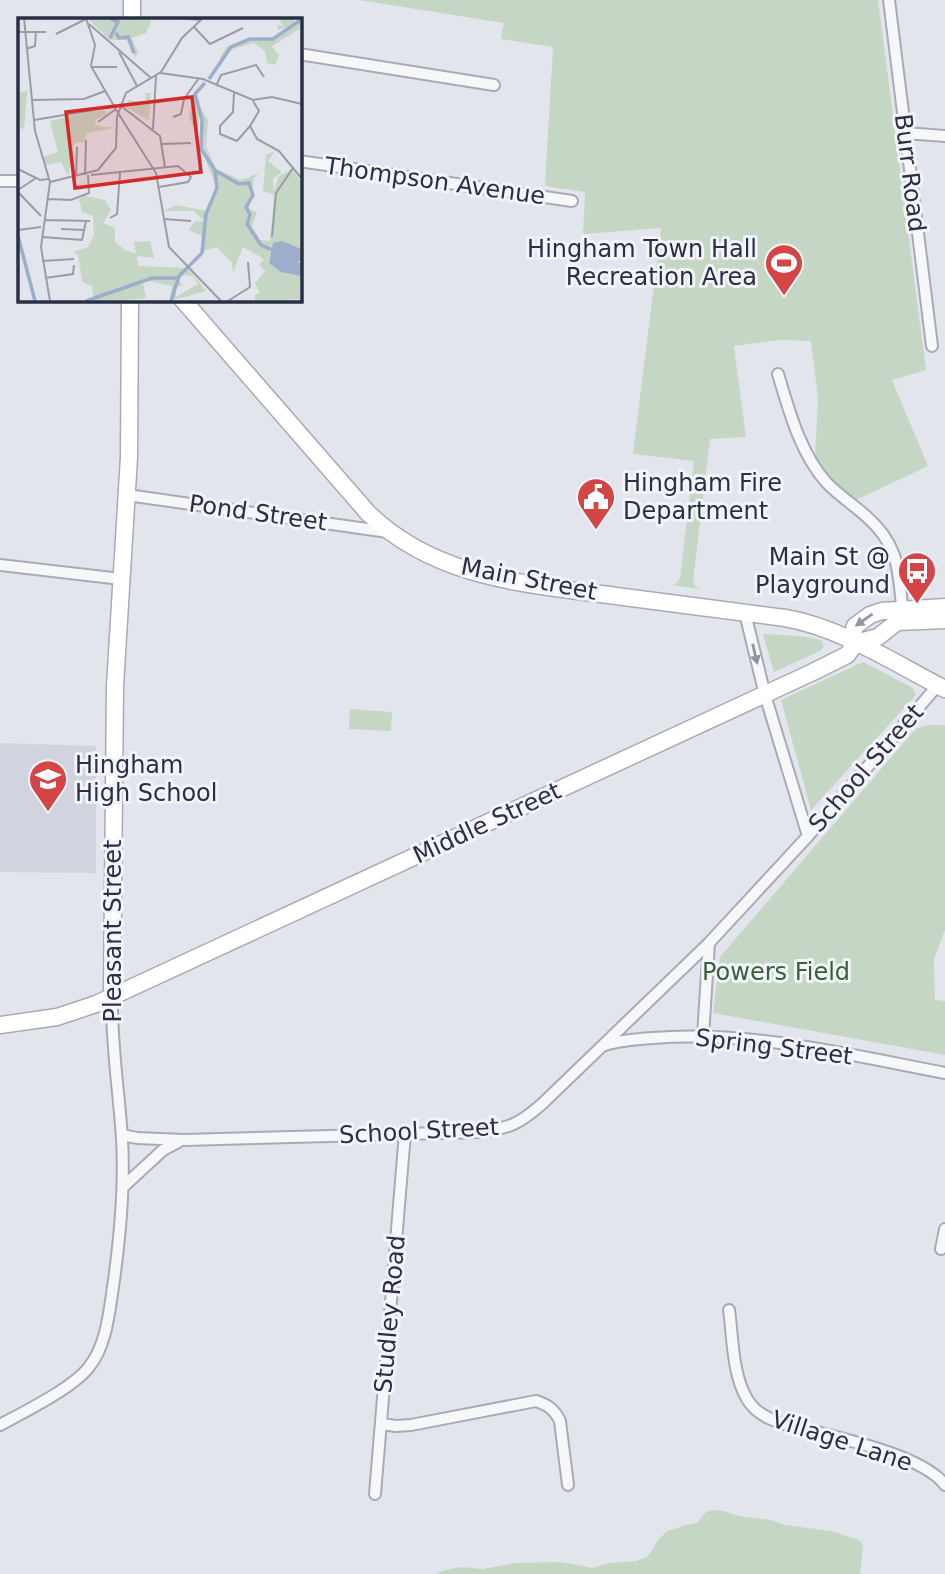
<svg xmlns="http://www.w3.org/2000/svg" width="945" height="1574" font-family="'DejaVu Sans',sans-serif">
	<rect width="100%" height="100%" fill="#e3e5ec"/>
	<path fill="#d1d4de" d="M 0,743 L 96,746 L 96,873 L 0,872 Z"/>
	<path fill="#c6d6c4" d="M 359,0 L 878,0 L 926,370 L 892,380 L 928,466 L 856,500 L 831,478 L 815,456 L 818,399 L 811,341 L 779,340 L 734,346 L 746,437 L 710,439 L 693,581 L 695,586 L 699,589 L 672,585 L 677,583 L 680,578 L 694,461 L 633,454 L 661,228 L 583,234 L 585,192 L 545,186 L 553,47 L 501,39 L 504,23 Z
		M 763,634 L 801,636 L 821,640 L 824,646 L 820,651 L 774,672 Z
		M 863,662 L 913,688 L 916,695 L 811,810 L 781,700 Z
		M 350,709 L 392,712 L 391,731 L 349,729 Z
		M 929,725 L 945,725 L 945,930 L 934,959 L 935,1000 L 945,1001 L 945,1055 L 713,1013 L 720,957 L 912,733 L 917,728 Z
		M 712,1510 L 724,1511 L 738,1516 L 771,1520 L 785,1525 L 831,1531 L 859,1540 L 862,1544 L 863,1547 L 860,1574 L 437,1574 L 441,1571 L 461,1567 L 483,1569 L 516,1563 L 560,1562 L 593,1568 L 609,1563 L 636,1561 L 647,1557 L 653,1549 L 658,1540 L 667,1531 L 686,1525 L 697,1523 L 706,1512 Z"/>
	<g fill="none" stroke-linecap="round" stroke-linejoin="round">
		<defs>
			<path id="street" d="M 889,0 L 932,346
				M 299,54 L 494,85
				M 905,133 L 945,136
				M 299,161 L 572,201
				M 0,181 L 19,181
				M 778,374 C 789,410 800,453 826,482 C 838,495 854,505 867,517 C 901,547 898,573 903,615
				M 127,495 L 388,532
				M 0,565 L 121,579
				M 745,613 L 765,695 L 808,836
				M 703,1036 L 709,943
				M 605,1045 C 621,1040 637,1039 653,1038 C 748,1030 851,1055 945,1073
				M 122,1135 L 137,1138 L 184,1140 L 480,1132 C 510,1128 519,1124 542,1104 L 709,943 L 808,836 L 938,685
				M 124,1186 L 163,1150 L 178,1142
				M 941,1249 L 945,1229
				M 729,1310 C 733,1338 732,1373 747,1399 C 761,1423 793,1425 817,1432 C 851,1441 924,1457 945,1485
				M 382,1424 L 396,1426 L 411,1425 L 536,1401 C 548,1405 554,1409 560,1421 L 568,1485
				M 0,1425 C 24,1412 73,1388 89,1367 C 106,1346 109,1314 113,1287 C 120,1238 125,1188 122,1139 C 119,1091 111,1044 112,996
				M 375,1494 L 405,1133"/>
			<path id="secondary" d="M 132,0 L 132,19
				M 182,299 L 368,513 C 436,579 527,584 616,596 C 672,603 729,611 785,618 C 840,627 896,664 945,689
				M 856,643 L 853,634 L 855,626 L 870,615 L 882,611 L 945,607
				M 856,643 L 878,637 L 897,622 L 945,620
				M 112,996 L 115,686 L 129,457 L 130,299
				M 0,1025 L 57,1017 L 96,1004 L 813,672 L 847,655 L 856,643"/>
		</defs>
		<use href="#street" stroke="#a8abb7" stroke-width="14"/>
		<use href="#secondary" stroke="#a8abb7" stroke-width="19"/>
		<use href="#street" stroke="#f6f7f9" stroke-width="10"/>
		<use href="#secondary" stroke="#fff" stroke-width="16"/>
	</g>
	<defs><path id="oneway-solid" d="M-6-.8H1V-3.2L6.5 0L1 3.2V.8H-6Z" transform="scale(1.75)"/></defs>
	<use fill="#9497a2" href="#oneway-solid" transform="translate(864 620) rotate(145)"/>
	<use fill="#90939f" href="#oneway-solid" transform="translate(755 654) rotate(77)"/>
	<defs>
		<symbol id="stadium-pin" viewBox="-11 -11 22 30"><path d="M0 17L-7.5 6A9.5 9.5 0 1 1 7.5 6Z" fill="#d44545" stroke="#f3f4f9"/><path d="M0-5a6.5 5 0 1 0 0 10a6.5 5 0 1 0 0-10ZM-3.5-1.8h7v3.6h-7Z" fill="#fff"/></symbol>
		<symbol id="civic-pin" viewBox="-11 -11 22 30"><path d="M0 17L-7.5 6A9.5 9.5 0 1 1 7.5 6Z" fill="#d44545" stroke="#f3f4f9"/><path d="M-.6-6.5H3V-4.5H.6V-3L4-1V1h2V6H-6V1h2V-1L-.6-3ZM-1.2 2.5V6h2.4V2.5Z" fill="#fff"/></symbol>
		<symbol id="bus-pin" viewBox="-11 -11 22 30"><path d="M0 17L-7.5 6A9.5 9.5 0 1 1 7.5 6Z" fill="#d44545" stroke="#f3f4f9"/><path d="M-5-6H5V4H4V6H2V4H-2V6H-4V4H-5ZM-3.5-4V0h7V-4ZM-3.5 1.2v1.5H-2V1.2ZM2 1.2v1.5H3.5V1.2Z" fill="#fff"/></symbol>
		<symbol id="school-pin" viewBox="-11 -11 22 30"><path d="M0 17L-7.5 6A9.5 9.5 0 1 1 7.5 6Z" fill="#d44545" stroke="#f3f4f9"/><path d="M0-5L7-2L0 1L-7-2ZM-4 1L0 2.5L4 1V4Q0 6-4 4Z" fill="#fff"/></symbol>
	</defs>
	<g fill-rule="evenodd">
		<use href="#stadium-pin" x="762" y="241" width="44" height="60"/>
		<use href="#civic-pin" x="574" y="475" width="44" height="60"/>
		<use href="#bus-pin" x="895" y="549" width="44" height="60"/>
		<use href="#school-pin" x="26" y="757" width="44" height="60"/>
	</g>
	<g text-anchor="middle" stroke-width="6" stroke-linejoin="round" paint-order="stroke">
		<g font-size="24" fill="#2a2f45" stroke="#f3f4f9">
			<text transform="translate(910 173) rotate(83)" y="8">Burr Road</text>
			<text transform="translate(435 181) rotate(8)" y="8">Thompson Avenue</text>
			<text transform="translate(258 513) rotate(8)" y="8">Pond Street</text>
			<text transform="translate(529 579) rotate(11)" y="8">Main Street</text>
			<text transform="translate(866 768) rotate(-49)" y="8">School Street</text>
			<text transform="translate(487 823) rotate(-25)" y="8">Middle Street</text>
			<text transform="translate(113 931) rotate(-90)" y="8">Pleasant Street</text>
			<text transform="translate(774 1047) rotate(7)" y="8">Spring Street</text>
			<text transform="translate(419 1131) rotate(-3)" y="8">School Street</text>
			<text transform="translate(390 1314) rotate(-85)" y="8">Studley Road</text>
			<text transform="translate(842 1441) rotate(18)" y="8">Village Lane</text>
		</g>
		<g font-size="24" fill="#2a2f45" stroke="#f3f4f9" text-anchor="end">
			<text x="757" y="257">Hingham Town Hall<tspan x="757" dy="28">Recreation Area</tspan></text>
			<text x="623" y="491" text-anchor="start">Hingham Fire<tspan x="623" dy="28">Department</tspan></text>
			<text x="890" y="565">Main St @<tspan x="890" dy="28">Playground</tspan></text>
			<text x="75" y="773" text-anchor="start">Hingham<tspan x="75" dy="28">High School</tspan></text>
		</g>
		<g font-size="24" fill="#386137" stroke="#f3f4f9">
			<text x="776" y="980">Powers Field</text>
		</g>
	</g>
	<g transform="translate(18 18)">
		<rect width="284" height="284" fill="#e3e5ec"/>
		<path d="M 69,0 L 132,0 L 133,4 L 128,15 L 114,20 L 120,35 L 117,40 L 109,22 L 92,22 ZM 260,0 L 276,0 L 276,4 L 283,0 L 283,10 L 254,28 L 261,37 L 257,47 L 249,45 L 247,33 L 236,25 L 211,32 L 201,42 L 208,29 L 232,21 L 256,21 L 274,7 L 260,12 L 259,7 L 265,8 ZM 181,61 L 177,80 L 190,102 L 188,128 L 198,151 L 223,162 L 241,155 L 236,160 L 231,191 L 239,194 L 234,208 L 242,222 L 252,223 L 256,177 L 245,173 L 248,137 L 257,133 L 250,143 L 264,154 L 255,161 L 256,174 L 260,159 L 274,151 L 283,164 L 283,231 L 255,225 L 251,245 L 283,258 L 283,281 L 237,283 L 237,277 L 242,275 L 237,265 L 247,253 L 241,247 L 246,241 L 225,229 L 215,255 L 214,245 L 199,229 L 185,233 L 186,219 L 171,212 L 177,203 L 187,203 L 175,193 L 146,193 L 158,187 L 189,193 L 199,171 L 183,131 L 183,102 L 181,98 L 180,120 L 171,98 ZM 11,73 L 9,76 L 6,111 L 0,109 L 0,74 ZM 127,75 L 133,75 L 131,103 L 106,88 L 111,82 L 128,85 ZM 85,91 L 89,96 L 77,102 L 78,107 L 97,110 L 69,115 L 67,124 L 56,125 L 50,159 L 43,144 L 28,147 L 25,139 L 40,134 L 32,103 ZM 67,178 L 87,182 L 93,192 L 85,205 L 97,210 L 97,224 L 107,232 L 118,236 L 116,224 L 132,223 L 136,240 L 119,238 L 120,248 L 170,250 L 188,273 L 152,283 L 154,268 L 130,263 L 125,265 L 128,279 L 123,281 L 76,283 L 74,268 L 64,264 L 60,237 L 55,234 L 70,229 L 76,217 L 75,198 L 64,194 L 61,181 ZM 166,257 L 175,258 L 180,266 L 158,279 L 158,269 L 164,268 L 161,261 Z" fill="#c6d6c4" fill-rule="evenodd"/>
		<path d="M 264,223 L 283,231 L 283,243 L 279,244 L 283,245 L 283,258 L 263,254 L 251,245 L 255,225 Z" fill="#9dadcc"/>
		<path fill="none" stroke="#9dadcc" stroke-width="3.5" d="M 98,15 L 101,20 L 110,19 L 116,35M 92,20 L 100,4 L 93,1M 191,61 L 213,29 L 232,21 L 255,21 L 284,1M 198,153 L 221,166 L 231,165 L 235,177 L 228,189 L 232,197 L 229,206 L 243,227 L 255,232M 0,218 L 17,283M 68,283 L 134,260 L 160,260M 153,283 L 161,258 L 184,235 L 188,196 L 199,170 L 197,152 L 183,131 L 184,102 L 177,76 L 187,65"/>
		<path fill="none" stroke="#999ca9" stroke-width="2" d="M 6,0 L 17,113 L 32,164 L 23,229 L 32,283M 68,0 L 77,27 L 73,48 L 100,95M 160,0 L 182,2M 71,6 L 133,60M 176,9 L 192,26 L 225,10M 0,14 L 28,14M 42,14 L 38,16 L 68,1M 8,31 L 17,28 L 18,13M 101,34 L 119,68M 74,49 L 99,49M 142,55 L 185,61 L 235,82 L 254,79 L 284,86M 198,68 L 203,57 L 238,47 L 246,59M 216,75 L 215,94 L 202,108 L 202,116 L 219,123 L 232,108M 14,82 L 66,81 L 87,73M 235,83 L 241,93 L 232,108 L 239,121 L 261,133 L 284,161M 103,88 L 142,118 L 147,149M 100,95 L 138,155 L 151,229 L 203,283M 155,99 L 163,96 L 166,81 L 181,60M 16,102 L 76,92M 80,104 L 98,91M 135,111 L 138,58M 144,126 L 173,125M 0,151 L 22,162 L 31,161M 67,157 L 68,122M 73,157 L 160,148 L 173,159 L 170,164 L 141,169M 58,158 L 59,129M 32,164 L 80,152 L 98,130 L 99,99 L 108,75 L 143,54 L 164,20 L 185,0M 0,172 L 18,160M 0,174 L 23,198M 30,181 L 53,182 L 71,175 L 70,157M 92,200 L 99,196 L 102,155M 146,201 L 173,203M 27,202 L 72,203M 43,211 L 67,212M 0,212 L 23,209M 24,219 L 64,222 L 68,203M 254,219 L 258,175 L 275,150M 24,243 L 56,241M 27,260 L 55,256 L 56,247M 210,283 L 232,269 L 230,244"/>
		<path fill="#d62828" fill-opacity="0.15" stroke="#d62828" stroke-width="3.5" d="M 174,79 L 183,154 L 57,170 L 48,94 Z"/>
		<rect width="284" height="284" fill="none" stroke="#2a2f45" stroke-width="3.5"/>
	</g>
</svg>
